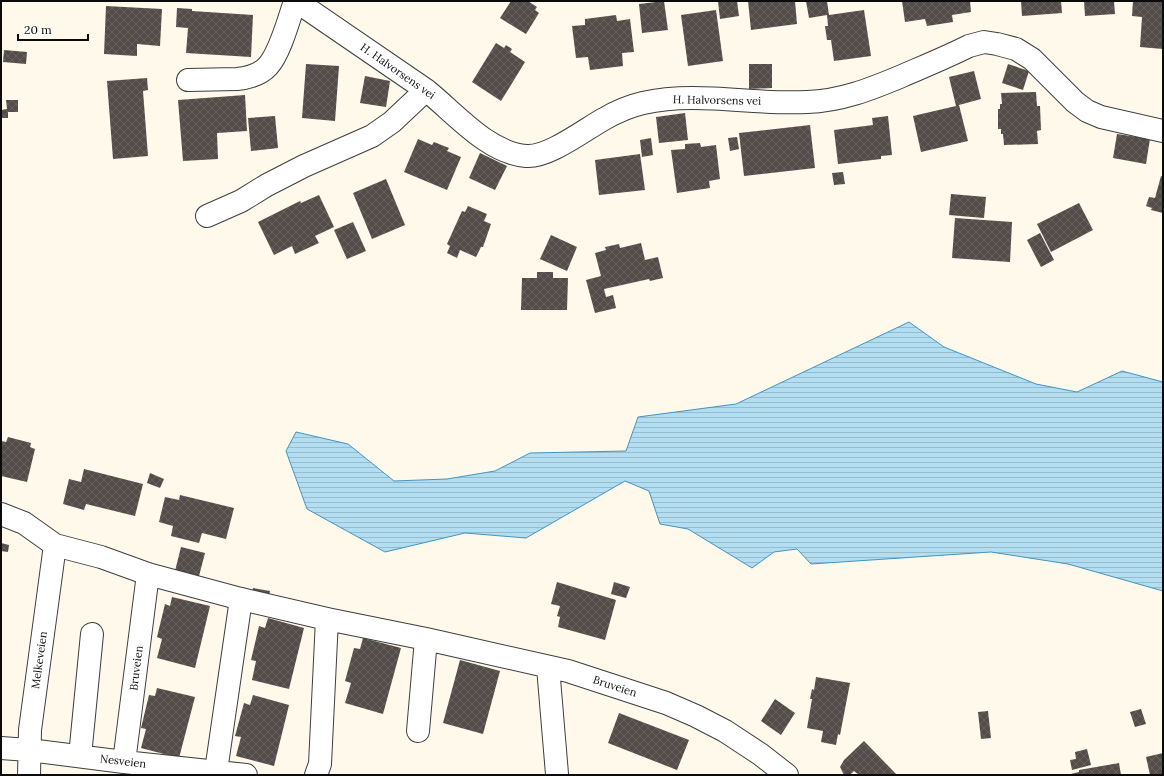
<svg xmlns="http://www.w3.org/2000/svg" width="1164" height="776" font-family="Lora,serif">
	<defs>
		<pattern id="water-rules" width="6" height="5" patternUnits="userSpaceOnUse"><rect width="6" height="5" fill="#b3ddf1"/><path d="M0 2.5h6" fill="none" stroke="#99bccd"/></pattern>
		<pattern id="building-cross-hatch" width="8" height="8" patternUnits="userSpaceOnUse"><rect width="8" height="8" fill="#534c49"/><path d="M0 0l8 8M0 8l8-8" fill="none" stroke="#67615f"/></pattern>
	</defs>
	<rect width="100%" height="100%" fill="#fef9eb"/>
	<path fill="url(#water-rules)" stroke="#3f95c3" d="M 909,322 L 944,347 L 1036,384 L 1077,392 L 1122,371 L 1163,382 L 1163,591 L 1068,564 L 991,552 L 811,564 L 797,549 L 774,552 L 752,568 L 688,529 L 660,524 L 649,491 L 625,481 L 526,538 L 465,533 L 385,552 L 307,509 L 286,451 L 296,432 L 348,444 L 394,481 L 447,479 L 495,471 L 530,453 L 626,451 L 638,417 L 736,404 Z"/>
	<path fill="url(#building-cross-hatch)" d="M 511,1 L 528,1 L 537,7 L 535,10 L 539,13 L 526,34 L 500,18 Z
		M 664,1 L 668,30 L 642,33 L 639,4 Z
		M 718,1 L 737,1 L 739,16 L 720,19 Z
		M 748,1 L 795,1 L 797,24 L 751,30 Z
		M 806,1 L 827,1 L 829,15 L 864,10 L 871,56 L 834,61 L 831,40 L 827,40 L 825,26 L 828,26 L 827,15 L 809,18 Z
		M 902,1 L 970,1 L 971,12 L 952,15 L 953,22 L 927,26 L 925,19 L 905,22 Z
		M 1021,1 L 1061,1 L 1062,13 L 1022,16 Z
		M 1084,1 L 1114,1 L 1115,14 L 1085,16 Z
		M 1133,1 L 1163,1 L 1163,49 L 1140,47 L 1142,17 L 1132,16 Z
		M 106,6 L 162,9 L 160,46 L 137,44 L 137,56 L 104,54 Z
		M 177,8 L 192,9 L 192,11 L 253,15 L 251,57 L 186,53 L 188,28 L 176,27 Z
		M 716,10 L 723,61 L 688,66 L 681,15 Z
		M 616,15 L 617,21 L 630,19 L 634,52 L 622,53 L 623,66 L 590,70 L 588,57 L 576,58 L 572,26 L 585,25 L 585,19 Z
		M 496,43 L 504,48 L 506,45 L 512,49 L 510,52 L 525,62 L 501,101 L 472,82 Z
		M 4,50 L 27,52 L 26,64 L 3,62 Z
		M 306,64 L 339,66 L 335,121 L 302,118 Z
		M 749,64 L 772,64 L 772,88 L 749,89 Z
		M 1008,64 L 1029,71 L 1023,90 L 1002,83 Z
		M 974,71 L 981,99 L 959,105 L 968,141 L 921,152 L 913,116 L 956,106 L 949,77 Z
		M 365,76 L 390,81 L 386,107 L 360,103 Z
		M 147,78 L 148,90 L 143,91 L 148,156 L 113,159 L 107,81 Z
		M 1036,92 L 1037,106 L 1040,106 L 1041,130 L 1037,131 L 1038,144 L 1004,145 L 1003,134 L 1001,134 L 1001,129 L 998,129 L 998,109 L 1000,109 L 1000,104 L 1002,104 L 1001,93 Z
		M 245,95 L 247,131 L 217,133 L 218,159 L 183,161 L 178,100 Z
		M 6,100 L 18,100 L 18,112 L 8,112 L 8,118 L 1,118 L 1,110 L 7,109 Z
		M 685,113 L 688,140 L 659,143 L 656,117 Z
		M 275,116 L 278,148 L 251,151 L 248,118 Z
		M 888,116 L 892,155 L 881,156 L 881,159 L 838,164 L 834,130 L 873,125 L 872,118 Z
		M 810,125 L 815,168 L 744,176 L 739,133 Z
		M 1117,134 L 1150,139 L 1146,164 L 1113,158 Z
		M 737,137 L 739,149 L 730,151 L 728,138 Z
		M 651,138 L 653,155 L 642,157 L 640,140 Z
		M 418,139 L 432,145 L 434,142 L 449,148 L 447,151 L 461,157 L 447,190 L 404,172 Z
		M 700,143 L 701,147 L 716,145 L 720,179 L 709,181 L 710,188 L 677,193 L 671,150 L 685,149 L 685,144 Z
		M 480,153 L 507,166 L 495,190 L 469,178 Z
		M 640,154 L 645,190 L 599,195 L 595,160 Z
		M 843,172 L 845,184 L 834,185 L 832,173 Z
		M 1161,176 L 1163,177 L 1163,213 L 1151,210 L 1152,208 L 1146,206 L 1149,197 L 1155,198 Z
		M 386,179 L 405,225 L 372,239 L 353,193 Z
		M 951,194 L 986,197 L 984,218 L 949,215 Z
		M 319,195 L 334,227 L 315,236 L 319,243 L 295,254 L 292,246 L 274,255 L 258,222 L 300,201 L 301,203 Z
		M 1079,203 L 1093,230 L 1051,252 L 1037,224 Z
		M 468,206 L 487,214 L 484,221 L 491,224 L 483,247 L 481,247 L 476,257 L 460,250 L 457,258 L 447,253 L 450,246 L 447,244 L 462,211 L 465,212 Z
		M 955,218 L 1012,222 L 1010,262 L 952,258 Z
		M 353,222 L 366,251 L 347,259 L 334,230 Z
		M 1040,233 L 1054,260 L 1041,267 L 1027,240 Z
		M 551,235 L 577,247 L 567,271 L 540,259 Z
		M 641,243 L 645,260 L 658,257 L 663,278 L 650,281 L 649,279 L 604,289 L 606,297 L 613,295 L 616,308 L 595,313 L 586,280 L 601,276 L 595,253 L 606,250 L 605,247 L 619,244 L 620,248 Z
		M 537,272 L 553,272 L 553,278 L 568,278 L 567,310 L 521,310 L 522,278 L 537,278 Z
		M 8,437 L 31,443 L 30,447 L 35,449 L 27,482 L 1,476 L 1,441 L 6,442 Z
		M 84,469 L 143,484 L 135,516 L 86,504 L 84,510 L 63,504 L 69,479 L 81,482 Z
		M 150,473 L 164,479 L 160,488 L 147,483 Z
		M 180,495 L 234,508 L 226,539 L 202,533 L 199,543 L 171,536 L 173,526 L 159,522 L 165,497 L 179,500 Z
		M 1,543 L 9,545 L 8,552 L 1,551 Z
		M 181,547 L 205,553 L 199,576 L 175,571 Z
		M 557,582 L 616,600 L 605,640 L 558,627 L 560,617 L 557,616 L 560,606 L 551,604 Z
		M 614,582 L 630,587 L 626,598 L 611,594 Z
		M 253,588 L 270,591 L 268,601 L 251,598 Z
		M 172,597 L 210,606 L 195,668 L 157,658 L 162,639 L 157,637 L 165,604 L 170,606 Z
		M 268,618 L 304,628 L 289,689 L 252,680 L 256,661 L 251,660 L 259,626 L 265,628 Z
		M 363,638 L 401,648 L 383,714 L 345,703 L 351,683 L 345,681 L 354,648 L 360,649 Z
		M 460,660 L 500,671 L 483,734 L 443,723 Z
		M 816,677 L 850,683 L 840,735 L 838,734 L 836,745 L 821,742 L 823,731 L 807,728 L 812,699 L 810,699 L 812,689 L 814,690 Z
		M 157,688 L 195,697 L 179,758 L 141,748 L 146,729 L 141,728 L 149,695 L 155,696 Z
		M 253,695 L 289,705 L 274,766 L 236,756 L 241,737 L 235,736 L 244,703 L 250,705 Z
		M 775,699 L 795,713 L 781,735 L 761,721 Z
		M 1141,709 L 1146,724 L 1135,727 L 1130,712 Z
		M 988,711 L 991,738 L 981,739 L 978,712 Z
		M 619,713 L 689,740 L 677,770 L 608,743 Z
		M 864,741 L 897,775 L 859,775 L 854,771 L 850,775 L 844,775 L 840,767 L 844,760 Z
		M 1087,749 L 1091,765 L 1072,770 L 1070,760 L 1076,759 L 1075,752 Z
		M 1163,753 L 1163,775 L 1150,775 L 1146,757 Z
		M 1119,763 L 1121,775 L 1067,775 L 1079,772 L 1079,770 Z"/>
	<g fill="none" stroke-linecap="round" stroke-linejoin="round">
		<defs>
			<path id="minor" d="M 296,1 L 426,90 C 455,113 488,153 526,156 C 548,158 584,130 604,119 C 616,112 630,106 643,103 C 697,91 752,105 807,102 C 841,101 871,89 902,76 C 925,66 947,57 969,46 L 984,42 L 997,44 L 1016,49 L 1032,59 L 1075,102 L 1087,111 L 1101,117 L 1163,131
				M 188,80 L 237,79 C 247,78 260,75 268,66 C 280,53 289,19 295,1
				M 207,216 L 241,201 L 267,185 L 304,166 L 372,136 L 392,122 L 426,90
				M 1,514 L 24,523 L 55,545 L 101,557 L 148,574 L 241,599 L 327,619 L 426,639 L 568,671 L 666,703 L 696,716 L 725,731 L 760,754 L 787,775
				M 548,667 L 557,774
				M 418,731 L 426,639
				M 1,748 L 29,750 L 124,762 L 246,775
				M 80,756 L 92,634
				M 124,762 L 148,574
				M 216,771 L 241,599
				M 29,775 L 30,730 L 55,545
				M 316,775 L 320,764 L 327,619"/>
		</defs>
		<use href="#minor" stroke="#3e3e3e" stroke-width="24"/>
		<use href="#minor" stroke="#fff" stroke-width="22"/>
	</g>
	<g text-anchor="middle" stroke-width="4" stroke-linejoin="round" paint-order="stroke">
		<g font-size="11" fill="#0b0b0b" stroke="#fff">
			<text transform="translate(398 71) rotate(35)" y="4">H. Halvorsens vei</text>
			<text transform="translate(717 100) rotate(1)" y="4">H. Halvorsens vei</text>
			<text transform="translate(39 660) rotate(-82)" y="4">Melkeveien</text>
			<text transform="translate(136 668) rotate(-83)" y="4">Bruveien</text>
			<text transform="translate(615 686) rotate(18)" y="4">Bruveien</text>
			<text transform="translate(123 761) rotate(7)" y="4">Nesveien</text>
		</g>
	</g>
	<rect width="1164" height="776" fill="none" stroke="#0b0b0b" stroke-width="4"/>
	<path d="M18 34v6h70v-6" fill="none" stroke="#0b0b0b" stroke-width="2"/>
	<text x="24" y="34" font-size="12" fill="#0b0b0b" stroke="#ffffff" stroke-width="3" paint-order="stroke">20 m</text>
</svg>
